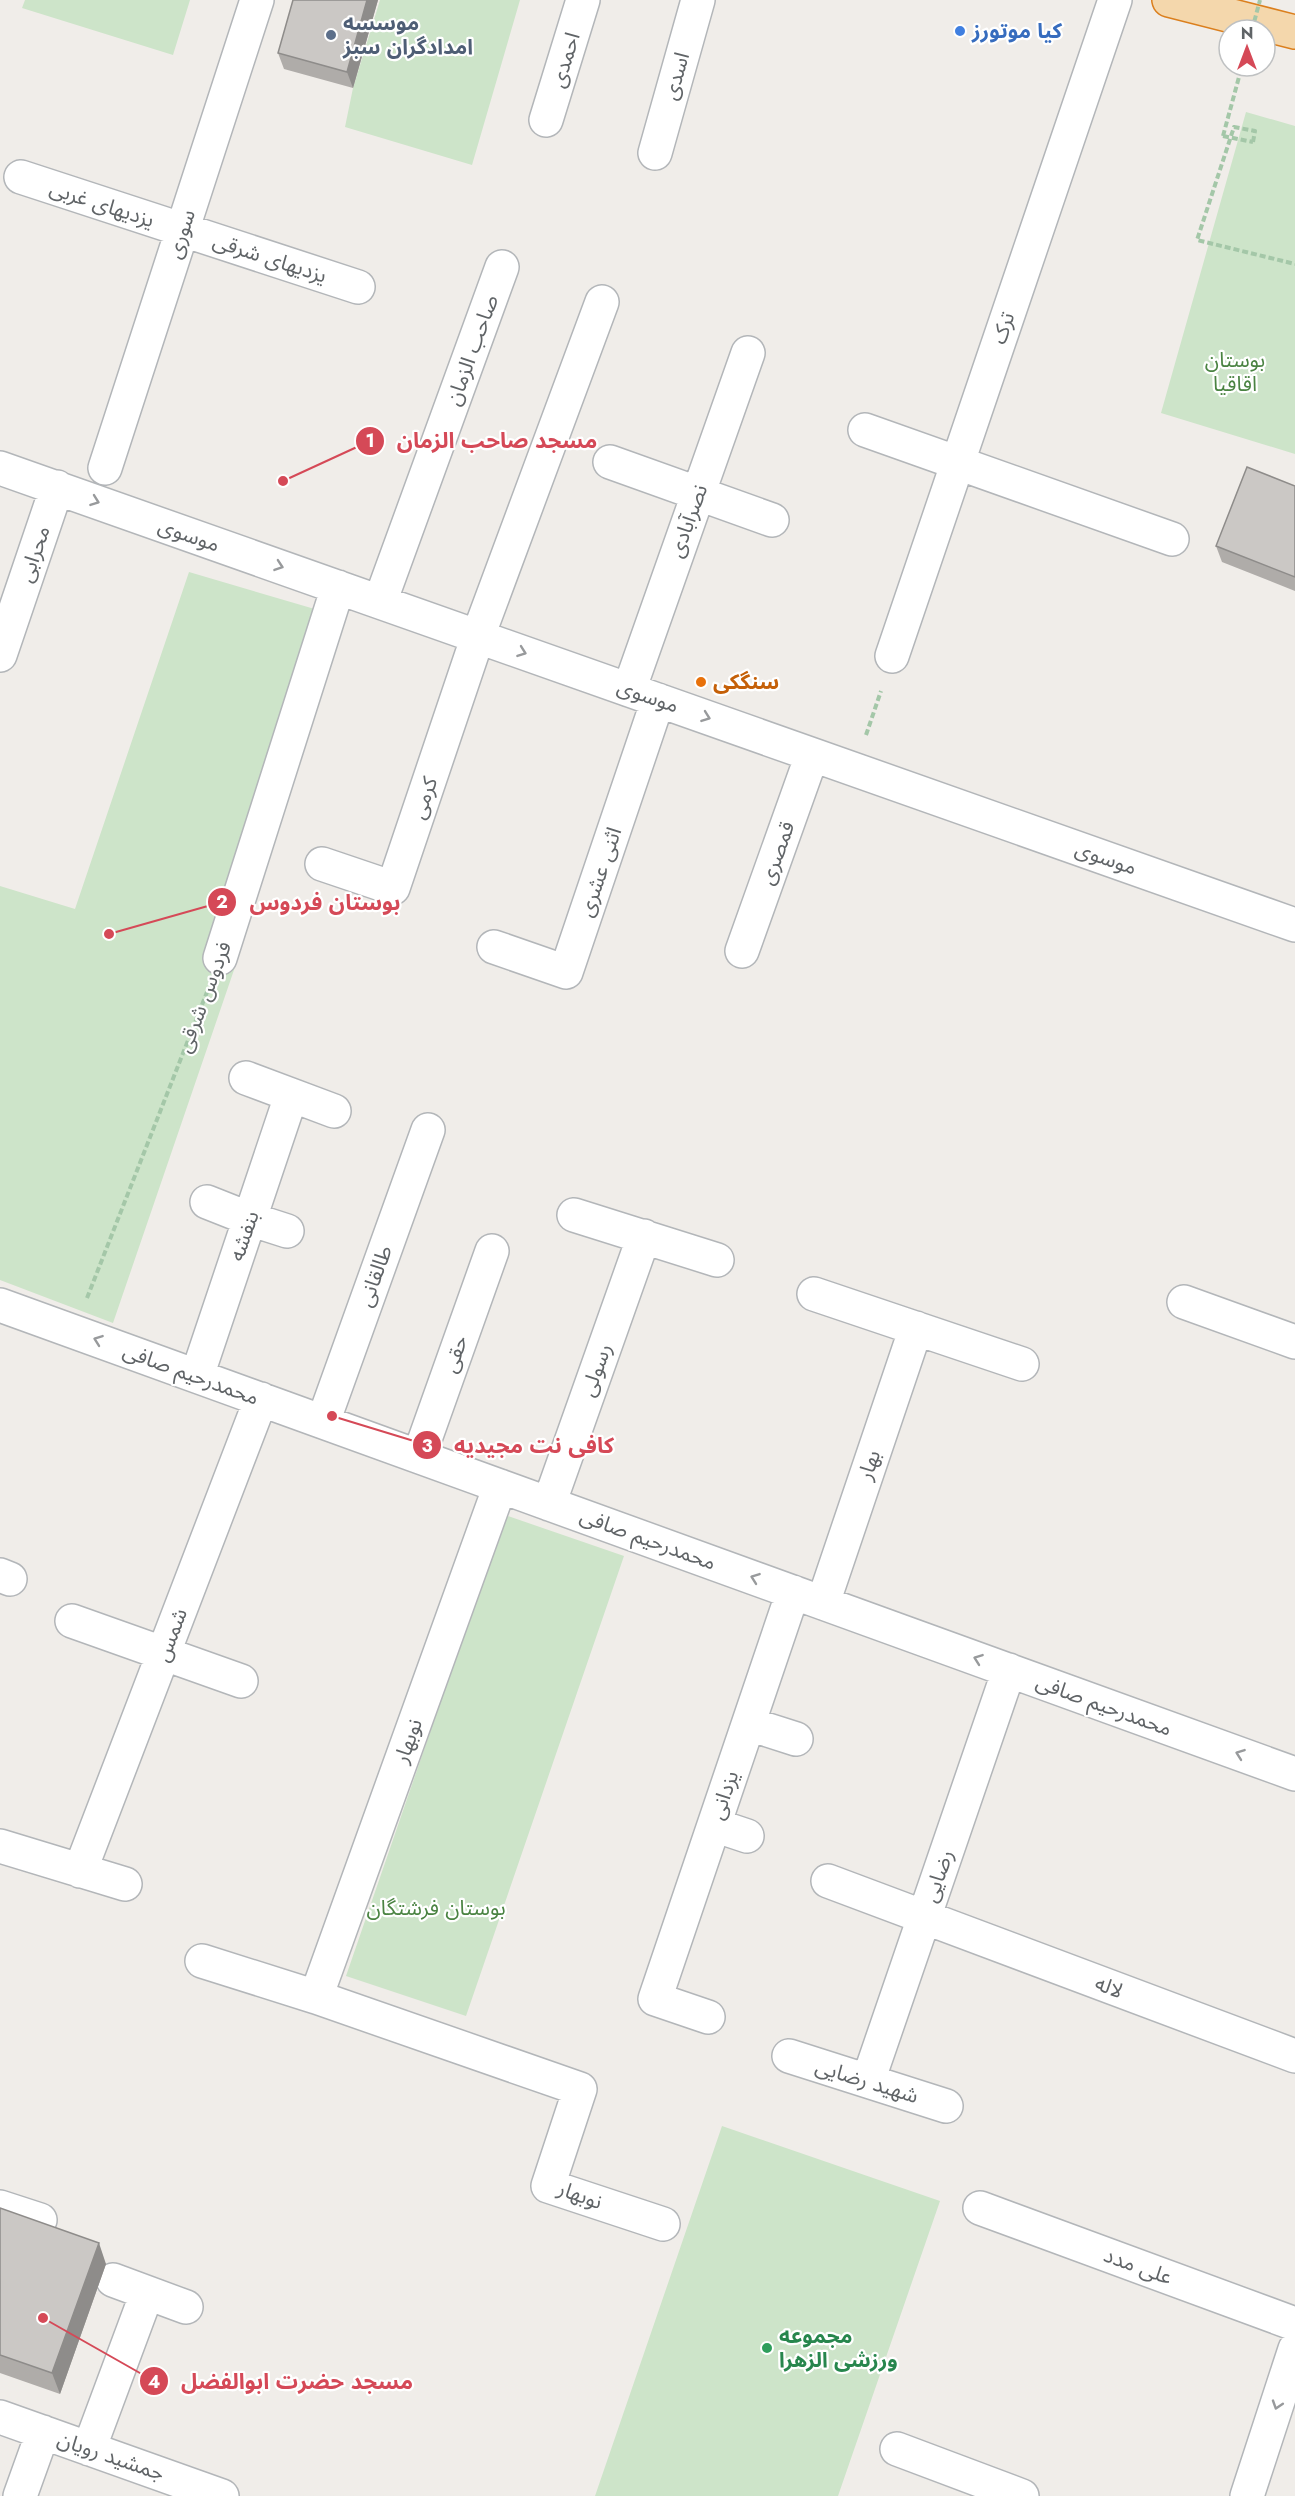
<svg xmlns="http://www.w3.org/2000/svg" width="1295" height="2496" font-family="Jost,'Noto Sans Arabic',sans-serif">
	<rect width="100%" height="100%" fill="#f0ede9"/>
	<path fill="#cde4c9" d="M 25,0 L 190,0 L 173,55 L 22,8 Z
		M 380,0 L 520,0 L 472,165 L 345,127 L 353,88 Z
		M 1246,112 L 1295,126 L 1295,454 L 1161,413 Z
		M 189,572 L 318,610 L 210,959 L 235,967 L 113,1323 L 0,1280 L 0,886 L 75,909 Z
		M 505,1515 L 624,1556 L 466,2016 L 346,1976 Z
		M 722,2126 L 940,2201 L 838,2496 L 595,2496 Z"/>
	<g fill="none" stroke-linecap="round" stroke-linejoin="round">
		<defs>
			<path id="minor" d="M 546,120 L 583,0
				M 655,153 L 698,0
				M 21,177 L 358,287
				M 865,430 L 1172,539
				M 610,462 L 772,520
				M 0,468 L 1295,925
				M 105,468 L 257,0
				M 380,602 L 502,267
				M 0,655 L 57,487
				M 892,656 L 1115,0
				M 629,690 L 748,353
				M 322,864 L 393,888 L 478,636 L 602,302
				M 494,947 L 566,972 L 658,700
				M 742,951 L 812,755
				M 220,958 L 338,587
				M 246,1078 L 334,1111
				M 207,1202 L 250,1219 L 287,1231
				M 574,1215 L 717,1260
				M 814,1294 L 1022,1364
				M 1184,1302 L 1295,1342
				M 0,1305 L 1295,1774
				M 197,1376 L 291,1096
				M 323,1422 L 428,1130
				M 419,1456 L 492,1251
				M 549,1504 L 644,1236
				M 0,1575 L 10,1579
				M 823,1603 L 916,1328
				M 72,1621 L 241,1681
				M 749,1724 L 796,1739
				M 714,1825 L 747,1836
				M 0,1846 L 125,1884
				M 80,1871 L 261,1399
				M 828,1881 L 1295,2056
				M 202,1961 L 316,1997 L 580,2089 L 548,2186 L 663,2224
				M 316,1997 L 500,1486
				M 708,2017 L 655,1999 L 793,1592
				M 789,2056 L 946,2106
				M 868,2081 L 1009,1670
				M 0,2207 L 40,2220
				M 980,2208 L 1295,2324
				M 113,2280 L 186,2307
				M 0,2417 L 222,2496
				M 89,2449 L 147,2293
				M 897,2449 L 1022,2496
				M 20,2496 L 43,2432
				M 1247,2496 L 1295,2349"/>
			<path id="trunk" d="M 1169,0 L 1295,32"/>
		</defs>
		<use href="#minor" stroke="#b3b6b9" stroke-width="36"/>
		<use href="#trunk" stroke="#db7f1d" stroke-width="36"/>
		<path stroke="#a4c7a8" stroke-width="4" stroke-dasharray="6 3" stroke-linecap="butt" d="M 1223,136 L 1242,66
			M 1253,142 L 1255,131 L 1234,127 L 1197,240 L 1295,264
			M 866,735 L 881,691
			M 87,1298 L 207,992"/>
		<use href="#minor" stroke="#fff" stroke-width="33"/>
		<use href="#trunk" stroke="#f4d7ac" stroke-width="33"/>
		<path stroke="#a4c7a8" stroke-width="4" stroke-dasharray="6 3" stroke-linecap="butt" d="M 1252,30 L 1260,0
			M 1223,136 L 1253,142"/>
	</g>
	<path fill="#afaca9" d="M 293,0 L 378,0 L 353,88 L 284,69 L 278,53 Z
		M 1295,486 L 1295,591 L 1222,562 L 1216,546 Z
		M 0,2208 L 106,2264 L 60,2394 L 0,2373 Z"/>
	<path fill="#8e8c8a" d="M 367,0 L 378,0 L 353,88 L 347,72 Z
		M 99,2243 L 106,2264 L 60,2394 L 52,2373 Z"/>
	<path fill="#cbc8c5" stroke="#8e8c8a" stroke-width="1.5" d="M 293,0 L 367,0 L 347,72 L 278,53 Z
		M 1247,467 L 1295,486 L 1295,577 L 1216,546 Z
		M 0,2208 L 99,2243 L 52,2373 L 0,2355 Z"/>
	<defs><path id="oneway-chevron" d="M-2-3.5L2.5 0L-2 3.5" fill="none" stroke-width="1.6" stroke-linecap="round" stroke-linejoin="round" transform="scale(1.5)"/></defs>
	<g stroke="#989a9c">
		<use href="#oneway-chevron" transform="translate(95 501) rotate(20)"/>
		<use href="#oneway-chevron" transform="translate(279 566) rotate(19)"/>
		<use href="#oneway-chevron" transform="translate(522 652) rotate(20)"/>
		<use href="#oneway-chevron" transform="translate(706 717) rotate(20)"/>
		<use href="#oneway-chevron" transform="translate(98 1340) rotate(-160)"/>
		<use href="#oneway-chevron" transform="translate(755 1578) rotate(-160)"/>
		<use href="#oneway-chevron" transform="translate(978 1659) rotate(-160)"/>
		<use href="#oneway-chevron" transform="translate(1240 1754) rotate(-160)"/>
		<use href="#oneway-chevron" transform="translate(1277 2405) rotate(108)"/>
	</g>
	<circle fill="#3f7fe0" stroke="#fff" stroke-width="2" cx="960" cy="31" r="6"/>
	<circle fill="#5c6f8a" stroke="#fff" stroke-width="2" cx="331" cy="35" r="6"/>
	<circle fill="#e8710a" stroke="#fff" stroke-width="2" cx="701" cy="682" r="6"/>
	<circle fill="#2e9e5b" stroke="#fff" stroke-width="2" cx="767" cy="2348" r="6"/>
	<g text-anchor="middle" stroke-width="4.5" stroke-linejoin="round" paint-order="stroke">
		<g font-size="21" font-weight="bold" fill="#4e5e75" stroke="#fff" text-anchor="start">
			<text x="343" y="30">موسسه<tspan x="343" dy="24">امدادگران سبز</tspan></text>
		</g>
		<g font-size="21" font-weight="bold" fill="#366cbe" stroke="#fff" text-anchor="start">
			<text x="972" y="38">کیا موتورز</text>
		</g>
		<g font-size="21" fill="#606467" stroke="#fff">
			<text transform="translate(565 60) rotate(-73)" y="7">احمدی</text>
			<text transform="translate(676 76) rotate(-74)" y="7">اسدی</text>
			<text transform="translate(102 204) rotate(18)" y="7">یزدیهای غربی</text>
			<text transform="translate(181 234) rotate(-72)" y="7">سوری</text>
			<text transform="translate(270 258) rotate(18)" y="7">یزدیهای شرقی</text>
			<text transform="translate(1003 328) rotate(-71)" y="7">ترک</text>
			<text transform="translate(472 350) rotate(-70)" y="7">صاحب الزمان</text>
			<text transform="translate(688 521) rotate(-70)" y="7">نصرآبادی</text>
			<text transform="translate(189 535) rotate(19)" y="7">موسوی</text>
			<text transform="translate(34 554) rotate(-71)" y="7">محرابی</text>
			<text transform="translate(648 696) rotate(19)" y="7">موسوی</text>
			<text transform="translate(424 798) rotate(-71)" y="7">کرمی</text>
			<text transform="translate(777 853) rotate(-70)" y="7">قمصری</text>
			<text transform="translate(1106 858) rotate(19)" y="7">موسوی</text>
			<text transform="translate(600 872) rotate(-71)" y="7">اثنی عشری</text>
			<text transform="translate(204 997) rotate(-69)" y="7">فردوس شرقی</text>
			<text transform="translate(244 1236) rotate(-71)" y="7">بنفشه</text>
			<text transform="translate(375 1276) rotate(-70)" y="7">طالقانی</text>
			<text transform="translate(455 1354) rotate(-71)" y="7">حقی</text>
			<text transform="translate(596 1370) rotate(-70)" y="7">رسولی</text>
			<text transform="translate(191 1374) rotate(20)" y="7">محمدرحیم صافی</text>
			<text transform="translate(869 1465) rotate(-71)" y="7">بهار</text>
			<text transform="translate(648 1539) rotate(20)" y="7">محمدرحیم صافی</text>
			<text transform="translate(171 1635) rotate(-69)" y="7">شمس</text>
			<text transform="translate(1104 1705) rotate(20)" y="7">محمدرحیم صافی</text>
			<text transform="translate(408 1741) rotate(-70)" y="7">نوبهار</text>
			<text transform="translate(724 1795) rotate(-71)" y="7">یزدانی</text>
			<text transform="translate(938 1876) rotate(-71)" y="7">رضایی</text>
			<text transform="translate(1109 1987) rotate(21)" y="7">لاله</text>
			<text transform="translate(867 2081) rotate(17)" y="7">شهید رضایی</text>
			<text transform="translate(580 2195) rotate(20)" y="7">نوبهار</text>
			<text transform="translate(1138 2266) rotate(20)" y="7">علی مدد</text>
			<text transform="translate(111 2456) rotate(19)" y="7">جمشید رویان</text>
		</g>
		<g font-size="21" fill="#4a8342" stroke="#fff">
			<text x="1235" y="367">بوستان<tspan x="1235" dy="24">اقاقیا</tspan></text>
			<text x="436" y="1915">بوستان فرشتگان</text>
		</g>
		<g font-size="21" font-weight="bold" fill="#c56008" stroke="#fff" text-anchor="start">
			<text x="713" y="689">سنگکی</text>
		</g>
		<g font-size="21" font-weight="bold" fill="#27864d" stroke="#fff" text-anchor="start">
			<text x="779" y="2343">مجموعه<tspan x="779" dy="24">ورزشی الزهرا</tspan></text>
		</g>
	</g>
	<path fill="none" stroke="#d54957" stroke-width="2" d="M283 481L370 441M109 934L222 902M332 1416L427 1445M43 2318L154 2381"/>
	<g fill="#d54957" stroke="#fff" stroke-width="2">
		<circle cx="283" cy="481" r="6"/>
		<circle cx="109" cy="934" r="6"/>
		<circle cx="332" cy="1416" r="6"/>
		<circle cx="43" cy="2318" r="6"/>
		<circle cx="370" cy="441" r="15"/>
		<circle cx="222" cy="902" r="15"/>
		<circle cx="427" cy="1445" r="15"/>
		<circle cx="154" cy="2381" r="15"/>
	</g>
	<g font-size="18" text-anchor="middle" font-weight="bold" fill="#fff">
		<text x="370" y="447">1</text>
		<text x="222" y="908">2</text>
		<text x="427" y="1452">3</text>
		<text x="154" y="2388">4</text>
	</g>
	<g font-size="22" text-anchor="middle" font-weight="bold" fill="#d54957" stroke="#fff" stroke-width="4.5" stroke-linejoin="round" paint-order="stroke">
		<text x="497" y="448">مسجد صاحب الزمان</text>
		<text x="325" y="910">بوستان فردوس</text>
		<text x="534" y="1453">کافی نت مجیدیه</text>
		<text x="297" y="2389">مسجد حضرت ابوالفضل</text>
	</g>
	<g transform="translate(1247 48)"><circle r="28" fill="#ffffff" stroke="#bfc1c2" stroke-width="1.5"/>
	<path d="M0-4.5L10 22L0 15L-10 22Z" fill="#d54957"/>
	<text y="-9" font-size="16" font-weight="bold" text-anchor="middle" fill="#606467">N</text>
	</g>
</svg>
